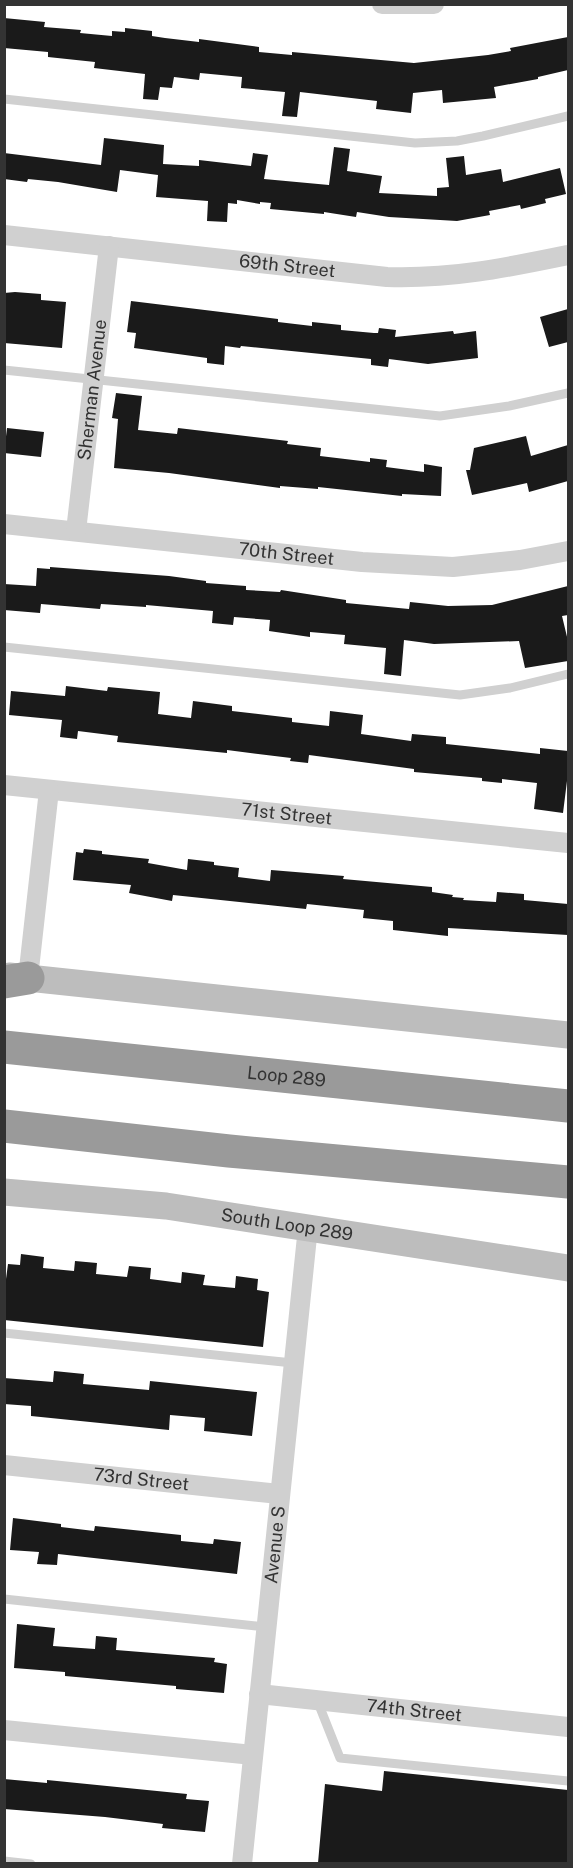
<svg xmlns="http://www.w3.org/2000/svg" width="573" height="1868" font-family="'Public Sans',sans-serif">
	<rect width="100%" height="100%" fill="#fff"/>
	<path fill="#1a1a1a" d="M 4,18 L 45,22 L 44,27 L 81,30 L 80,33 L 112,36 L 112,31 L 125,32 L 125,28 L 152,31 L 152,36 L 165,38 L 199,42 L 199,39 L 259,47 L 259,52 L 292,55 L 292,52 L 414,63 L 488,55 L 511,51 L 510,48 L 568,37 L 568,70 L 538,77 L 538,79 L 494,87 L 496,98 L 443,103 L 442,90 L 413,93 L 411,113 L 376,109 L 377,101 L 300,92 L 297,117 L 282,116 L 285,92 L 241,88 L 242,77 L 200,73 L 199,80 L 174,77 L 172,88 L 160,87 L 158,100 L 143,99 L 145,74 L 94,68 L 95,62 L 48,57 L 48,52 L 4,48 Z
		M 104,138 L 164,145 L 163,164 L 199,166 L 199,160 L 251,166 L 253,153 L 268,155 L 264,179 L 329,185 L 334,147 L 350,149 L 347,171 L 382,176 L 379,193 L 437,196 L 437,188 L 449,187 L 446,158 L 464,156 L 466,175 L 501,169 L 503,182 L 560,168 L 566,194 L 545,199 L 546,203 L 521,209 L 520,205 L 489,211 L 490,215 L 457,221 L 389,217 L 357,212 L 356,217 L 324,212 L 324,214 L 270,209 L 271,203 L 260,202 L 260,204 L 237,200 L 237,204 L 228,203 L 227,222 L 207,221 L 208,201 L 156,197 L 158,175 L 120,170 L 117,192 L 58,182 L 28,179 L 27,182 L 4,179 L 4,153 L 101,165 Z
		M 15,292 L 41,294 L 41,300 L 66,302 L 62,348 L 4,343 L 4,293 Z
		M 131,301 L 278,319 L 278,322 L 312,326 L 312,322 L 341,325 L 341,330 L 374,333 L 378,333 L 379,328 L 396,330 L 395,337 L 453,331 L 454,334 L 476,331 L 478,358 L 428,364 L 389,359 L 388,367 L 371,365 L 371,359 L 241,346 L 240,348 L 225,346 L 224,365 L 207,363 L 207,358 L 134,348 L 136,333 L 127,332 Z
		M 568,309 L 568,342 L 549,347 L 540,317 Z
		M 116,393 L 142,396 L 138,430 L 177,434 L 178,428 L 288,441 L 287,444 L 321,448 L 320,456 L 370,462 L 370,458 L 387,460 L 386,467 L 424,472 L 424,464 L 442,467 L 441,496 L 402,494 L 402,496 L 318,487 L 318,489 L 280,486 L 280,488 L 169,473 L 114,468 L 118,419 L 112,418 Z
		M 7,428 L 44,432 L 41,457 L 4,453 Z
		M 526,436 L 531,456 L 568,445 L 568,481 L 529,492 L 527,483 L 472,495 L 466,470 L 470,470 L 474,448 Z
		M 50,567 L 169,576 L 206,581 L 206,583 L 246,586 L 246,590 L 280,592 L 281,590 L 346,600 L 346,603 L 409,609 L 410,602 L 448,606 L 492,605 L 568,586 L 568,615 L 562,616 L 568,641 L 568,661 L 525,668 L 519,641 L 434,644 L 404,640 L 401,676 L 384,674 L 386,648 L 344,644 L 345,635 L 310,632 L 310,637 L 269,631 L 270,620 L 234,617 L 233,625 L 212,623 L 213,611 L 146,605 L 146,607 L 101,604 L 100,609 L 41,604 L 40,613 L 4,610 L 4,584 L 36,586 L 37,568 L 50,569 Z
		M 66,686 L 107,691 L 108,687 L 160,692 L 158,714 L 191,718 L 193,701 L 232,706 L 232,711 L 292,718 L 292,722 L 329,726 L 330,711 L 363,715 L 361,734 L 411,741 L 412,734 L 446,737 L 446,744 L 540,754 L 540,748 L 568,751 L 568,781 L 567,781 L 563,813 L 534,809 L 537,783 L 502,779 L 502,783 L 482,781 L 482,778 L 414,772 L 414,769 L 309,755 L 308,763 L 290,761 L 291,758 L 227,750 L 227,753 L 117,742 L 118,736 L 78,731 L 77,739 L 60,737 L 62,720 L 9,715 L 11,691 L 65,696 Z
		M 84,849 L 102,851 L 102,854 L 149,859 L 148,863 L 187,870 L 188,859 L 214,862 L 214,865 L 239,868 L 238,877 L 270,881 L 271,870 L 344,876 L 343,879 L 432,887 L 432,892 L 453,895 L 452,897 L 464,898 L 463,900 L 496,902 L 497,892 L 524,894 L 524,900 L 568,904 L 568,935 L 448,928 L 448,936 L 393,930 L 393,921 L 363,918 L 364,910 L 307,904 L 306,909 L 173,895 L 172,901 L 129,893 L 131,885 L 73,880 L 76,852 L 83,853 Z
		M 21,1254 L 44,1257 L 43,1268 L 74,1271 L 75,1261 L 97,1263 L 96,1274 L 127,1277 L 129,1266 L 151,1268 L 150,1279 L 181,1283 L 182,1272 L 205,1275 L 203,1285 L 235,1288 L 236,1276 L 258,1279 L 257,1290 L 269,1292 L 263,1347 L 4,1320 L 4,1294 L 8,1264 L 20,1265 Z
		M 54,1371 L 84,1374 L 83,1384 L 149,1390 L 150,1381 L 257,1392 L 252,1436 L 204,1431 L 205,1418 L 170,1415 L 169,1430 L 31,1416 L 31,1406 L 4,1404 L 4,1378 L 53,1382 Z
		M 13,1518 L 61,1524 L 61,1527 L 94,1531 L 95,1526 L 181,1535 L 181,1541 L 213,1544 L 214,1539 L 241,1542 L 237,1574 L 58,1554 L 57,1565 L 37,1564 L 39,1552 L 10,1550 Z
		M 17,1624 L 55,1628 L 53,1646 L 95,1649 L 96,1636 L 117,1638 L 116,1650 L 215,1658 L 214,1662 L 227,1664 L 224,1693 L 176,1689 L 176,1686 L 65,1676 L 65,1672 L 14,1668 Z
		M 384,1771 L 568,1790 L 568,1863 L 318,1863 L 325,1784 L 382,1791 Z
		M 4,1779 L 47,1783 L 47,1780 L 187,1794 L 186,1799 L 209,1801 L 205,1832 L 162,1828 L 163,1824 L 105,1817 L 4,1809 Z"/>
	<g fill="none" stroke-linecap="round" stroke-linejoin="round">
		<path stroke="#d0d0d0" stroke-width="9" d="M 4,99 L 415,143 L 457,141 L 483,136 L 568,116
			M 4,370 L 440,416 L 509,406 L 568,393
			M 4,647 L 460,695 L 510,688 L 568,674
			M 4,1333 L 293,1363
			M 4,1599 L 266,1627
			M 317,1700 L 340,1758 L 568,1781
			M 4,1861 L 31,1864"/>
		<g stroke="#d0d0d0" stroke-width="20">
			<path d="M 382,4 L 434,4"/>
			<path id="s1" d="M 4,235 L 387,277 C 452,279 505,268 568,255"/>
			<path id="s2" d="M 4,524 L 362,562 L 453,567 L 520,560 L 568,551"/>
			<path id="s3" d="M 76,531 L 109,246"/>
			<path id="s4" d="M 4,785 L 568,843"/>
			<path d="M 28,978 L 49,790"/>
			<path id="s5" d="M 4,1465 L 279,1494"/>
			<path id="s6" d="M 259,1694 L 568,1727"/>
			<path d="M 4,1730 L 253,1755"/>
			<path id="s7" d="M 242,1864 L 308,1227"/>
		</g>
		<g stroke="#bdbdbd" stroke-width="27">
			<path d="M 9,976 L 568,1035"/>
			<path id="s8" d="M 4,1192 L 166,1206 L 568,1268"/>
		</g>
		<g stroke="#9a9a9a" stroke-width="33">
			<path d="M 4,982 L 28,978"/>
			<path id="s9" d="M 4,1047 L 568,1106"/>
			<path d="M 4,1126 L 229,1151 L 568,1182"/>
		</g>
	</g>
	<g text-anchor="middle" stroke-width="6" stroke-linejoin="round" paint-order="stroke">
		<g font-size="18" fill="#333" stroke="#fff">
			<text dy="6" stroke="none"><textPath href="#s1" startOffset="285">69th Street</textPath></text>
			<text dy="6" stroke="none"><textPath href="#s3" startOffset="142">Sherman Avenue</textPath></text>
			<text dy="6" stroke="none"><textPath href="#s2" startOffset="284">70th Street</textPath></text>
			<text dy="6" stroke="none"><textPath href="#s4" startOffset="284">71st Street</textPath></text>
			<text dy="6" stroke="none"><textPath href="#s9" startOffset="284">Loop 289</textPath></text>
			<text dy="6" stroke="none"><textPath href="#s8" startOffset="285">South Loop 289</textPath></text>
			<text dy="6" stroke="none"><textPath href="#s5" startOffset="138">73rd Street</textPath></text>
			<text dy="6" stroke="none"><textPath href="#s7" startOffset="321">Avenue S</textPath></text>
			<text dy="6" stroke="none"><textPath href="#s6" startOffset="156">74th Street</textPath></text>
		</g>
	</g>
	<rect width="573" height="1868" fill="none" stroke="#333333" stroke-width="12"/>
</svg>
